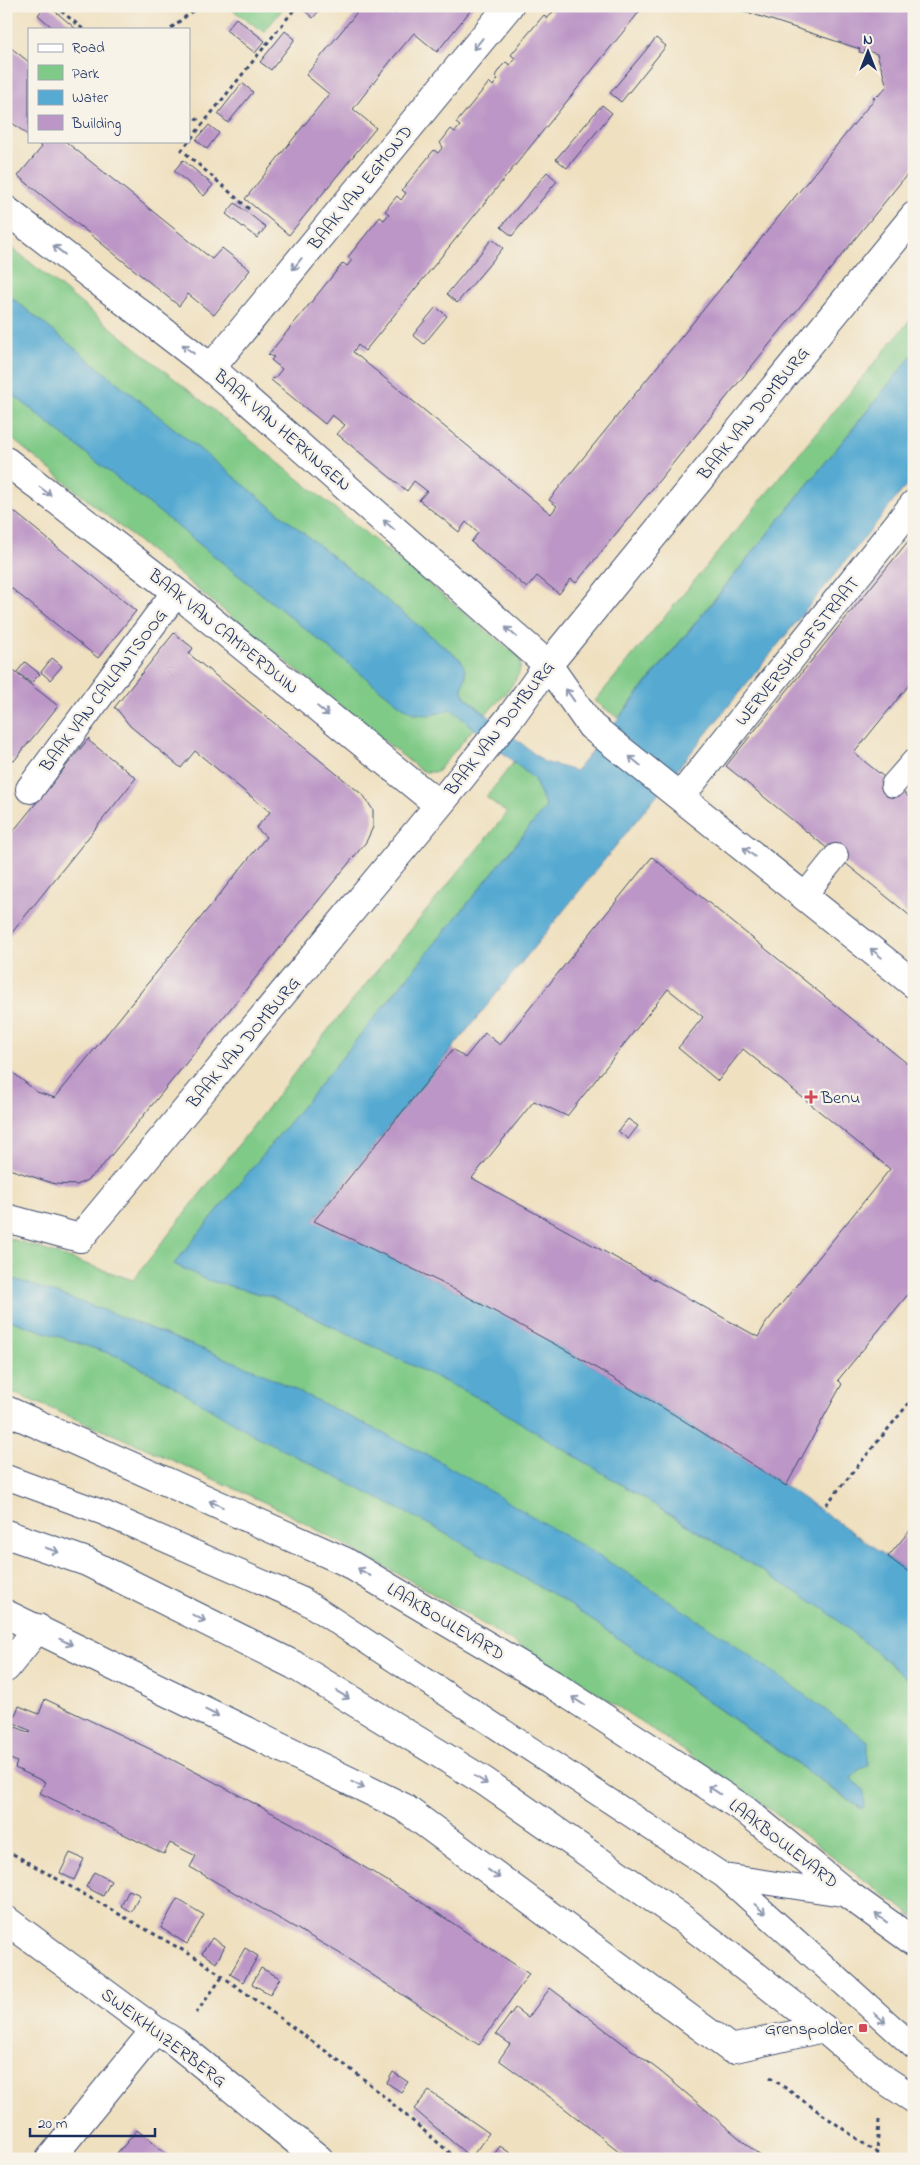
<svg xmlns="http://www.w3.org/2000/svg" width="920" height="2165" font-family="'Indie Flower',sans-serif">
	<rect width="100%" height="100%" fill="#f7f3e8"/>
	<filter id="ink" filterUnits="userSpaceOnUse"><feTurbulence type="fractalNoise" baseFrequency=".02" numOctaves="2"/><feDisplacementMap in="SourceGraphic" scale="10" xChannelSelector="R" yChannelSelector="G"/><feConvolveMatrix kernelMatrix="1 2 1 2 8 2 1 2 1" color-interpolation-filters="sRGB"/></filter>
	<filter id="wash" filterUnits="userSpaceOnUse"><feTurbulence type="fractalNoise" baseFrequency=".0096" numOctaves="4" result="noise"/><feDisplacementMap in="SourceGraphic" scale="20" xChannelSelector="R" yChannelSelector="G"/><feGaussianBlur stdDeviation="1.12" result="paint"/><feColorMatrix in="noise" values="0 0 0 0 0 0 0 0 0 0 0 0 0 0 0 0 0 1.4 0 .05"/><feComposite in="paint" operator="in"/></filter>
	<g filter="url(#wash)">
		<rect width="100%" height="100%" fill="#efe0c0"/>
		<path fill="#80ca87" stroke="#4e7c72" d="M 227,6 L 285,6 L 264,32 Z
			M 6,243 L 518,656 C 530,673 497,702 486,714 L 465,697 L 462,688 L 466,676 L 461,660 L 6,293 Z
			M 914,315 L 914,353 L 618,718 L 595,701 Z
			M 6,389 L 400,705 L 414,714 L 439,713 L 451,708 L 474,728 L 437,772 L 426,772 L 419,769 L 6,434 Z
			M 514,762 L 534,779 L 546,807 L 174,1264 L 207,1280 L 272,1297 L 487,1402 L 824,1609 L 914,1684 L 914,1917 L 753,1797 L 593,1690 L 413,1582 L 277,1508 L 141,1446 L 6,1390 L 6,1319 L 120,1357 L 432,1526 L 563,1600 L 861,1809 L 851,1779 L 858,1770 L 439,1461 L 255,1370 L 106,1311 L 6,1276 L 6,1237 L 133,1280 L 328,1030 L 507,813 L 486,797 Z"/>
		<path fill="#57aad2" stroke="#396c98" d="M 6,293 L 461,660 C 467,671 466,677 462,688 L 465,697 L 544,762 L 576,771 L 914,353 L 914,476 L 314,1220 C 401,1263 489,1305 572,1354 C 690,1422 804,1496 914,1576 L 914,1684 L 824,1609 L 487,1402 L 272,1297 L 207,1280 L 174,1264 L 546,807 L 534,779 L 451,709 C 428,717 421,718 400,705 L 6,389 Z
			M 6,1276 L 106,1311 L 255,1370 L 439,1461 L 624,1571 L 737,1646 L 868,1741 L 868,1766 L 858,1770 L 851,1779 L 864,1790 L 865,1804 L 862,1809 L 563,1600 L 432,1526 L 256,1436 L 163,1380 L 120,1357 L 6,1319 Z"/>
		<g id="blocks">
			<path fill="#bc96c6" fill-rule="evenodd" d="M 45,6 L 49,6 L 76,29 L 54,29 L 38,15 Z
				M 305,6 L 323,6 L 313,18 L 303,9 Z
				M 362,6 L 386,6 L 395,14 L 401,6 L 474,6 L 437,52 L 414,33 L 393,58 L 353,109 L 376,128 L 289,235 L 245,199 L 329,94 L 306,75 Z
				M 551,6 L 644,6 L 365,351 L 358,345 L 353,352 L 551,514 L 557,506 L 549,500 L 875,98 L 873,97 L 876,94 L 878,96 L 887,86 L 877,54 L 865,50 L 864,53 L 859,52 L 860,49 L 728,6 L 914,6 L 914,166 L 576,583 L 571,579 L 559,594 L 537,576 L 527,588 L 471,542 L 478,533 L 466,522 L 459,532 L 419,500 L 427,491 L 414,481 L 407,491 L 337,434 L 345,425 L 332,415 L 325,424 L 271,380 L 272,378 L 274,379 L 282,369 L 271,360 L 274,357 L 268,355 L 343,263 L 347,266 L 352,260 L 348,257 L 380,217 L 384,220 L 389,214 L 385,211 L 391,203 L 397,196 L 401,200 L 406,193 L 402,190 L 434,150 L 438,153 L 443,147 L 440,143 L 451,129 L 455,132 L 460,126 L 456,123 L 487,85 L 489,82 L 493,86 L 498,79 L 495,76 L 500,68 L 506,62 L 510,65 L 515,58 L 511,55 L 527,35 L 544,15 L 547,19 L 553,12 L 549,9 Z
				M 236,18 L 265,41 L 255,53 L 226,30 Z
				M 285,31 L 295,39 L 271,70 L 260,62 Z
				M 656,38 L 666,46 L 621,102 L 610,93 Z
				M 6,44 L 29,62 L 29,136 L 6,118 Z
				M 242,83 L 253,92 L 228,123 L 218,114 Z
				M 602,105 L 612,113 L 567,168 L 556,159 Z
				M 209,125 L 219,133 L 207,149 L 196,140 Z
				M 35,141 L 65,141 L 212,259 L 222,248 L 250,270 L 214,315 L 188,294 L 179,306 L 18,176 L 42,147 Z
				M 183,160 L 213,185 L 204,196 L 174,171 Z
				M 547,172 L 557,181 L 512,236 L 501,227 Z
				M 235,203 L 266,227 L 257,238 L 226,214 Z
				M 492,239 L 503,248 L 457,303 L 447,294 Z
				M 436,307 L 447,316 L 424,344 L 413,335 Z
				M 6,505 L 136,611 L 98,658 L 6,584 Z
				M 914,534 L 914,679 L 854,753 L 914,801 L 914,919 L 726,766 Z
				M 174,633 L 193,648 L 189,654 L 364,796 L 373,810 L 373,827 L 366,842 L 100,1169 L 87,1180 L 77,1185 L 55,1184 L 6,1168 L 6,1067 L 37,1092 L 55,1098 L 266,837 L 256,828 L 270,812 L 195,751 L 181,768 L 130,726 L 116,708 L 114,708 Z
				M 52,658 L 62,666 L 50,680 L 41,672 Z
				M 25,662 L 40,674 L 31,683 L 17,672 Z
				M 11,669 L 58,706 L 14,761 L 6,755 L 6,675 Z
				M 89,738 L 89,741 L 136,778 L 6,940 L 6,840 Z
				M 652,857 L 914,1069 L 914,1287 L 838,1380 L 842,1384 L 786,1486 L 678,1417 L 571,1353 L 444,1284 L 314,1221 L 453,1049 L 465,1058 L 485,1033 L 500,1045 ZM 668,989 L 703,1017 L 678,1048 L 718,1081 L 743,1049 L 890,1169 L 766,1323 L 758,1337 L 472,1178 L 534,1101 L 567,1116 Z
				M 628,1119 L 638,1126 L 628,1139 L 618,1131 Z
				M 914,1525 L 914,1576 L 888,1557 Z
				M 45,1699 L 171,1759 L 293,1824 L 412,1896 L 529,1974 L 479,2045 L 339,1953 L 190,1867 L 196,1856 L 170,1843 L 164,1854 L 40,1793 L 45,1782 L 15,1768 L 17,1762 L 6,1757 L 6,1740 L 16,1727 L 30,1733 L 31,1731 L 12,1722 L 19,1706 L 39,1714 Z
				M 70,1853 L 84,1859 L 74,1880 L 60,1873 Z
				M 94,1872 L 111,1881 L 103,1896 L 86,1887 Z
				M 129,1890 L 140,1895 L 131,1912 L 121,1906 Z
				M 177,1899 L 204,1915 L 187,1944 L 161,1928 Z
				M 212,1938 L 225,1946 L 216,1963 L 202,1953 Z
				M 245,1948 L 258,1956 L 243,1982 L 230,1974 Z
				M 261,1968 L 280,1978 L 270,1994 L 252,1984 Z
				M 550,1988 L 661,2072 L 764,2159 L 629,2159 L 554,2100 L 499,2060 L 510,2044 L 496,2034 L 515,2008 L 528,2018 Z
				M 393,2072 L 408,2082 L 401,2092 L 387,2083 Z
				M 429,2091 L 489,2133 L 471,2158 L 414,2109 Z
				M 137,2130 L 173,2159 L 113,2159 Z
				M 500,2146 L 513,2155 L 510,2159 L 491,2159 Z"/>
		</g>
	</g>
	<g filter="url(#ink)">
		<use href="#blocks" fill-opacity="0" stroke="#3b4a6d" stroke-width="1"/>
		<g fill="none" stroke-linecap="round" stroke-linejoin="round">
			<defs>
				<path id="lane" d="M 893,785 L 914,761
					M 804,896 L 836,856
					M 6,1477 L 104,1513 L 303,1600 L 724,1876 L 914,2047
					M 724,1876 L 849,1895"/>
				<path id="street" d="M 6,210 L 211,368 L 548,665 L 591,726 L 914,984
					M 211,368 L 509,6
					M 6,461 L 176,592 L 439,805
					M 30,789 L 176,592
					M 680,797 L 914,504
					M 6,1218 L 80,1238 L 439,805 L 512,715 L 548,665 L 914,216
					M 6,1614 L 403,1807 L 731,2049 L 823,2028
					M 6,1668 L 38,1628
					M 6,1920 L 155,2030 L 175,2042 L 319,2159
					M 50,2159 L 155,2030"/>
				<path id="secondary" d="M 6,1410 L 344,1561 L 552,1684 L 745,1810 L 849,1895 L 914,1942
					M 6,1534 L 87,1562 L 294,1665 L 484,1781 L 680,1917 L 823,2028 L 882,2078 L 914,2099"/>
			</defs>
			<use href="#lane" stroke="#3b4a6d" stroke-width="26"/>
			<use href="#street" stroke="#3b4a6d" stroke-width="30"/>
			<use href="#secondary" stroke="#3b4a6d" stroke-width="30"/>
			<path stroke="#3b4a6d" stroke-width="3" stroke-dasharray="4 4" stroke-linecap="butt" d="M 55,6 L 83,29
				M 171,28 L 199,6
				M 189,113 L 203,124
				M 249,209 L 182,150 L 297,6
				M 826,1505 L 914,1397
				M 6,1850 L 200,1960 L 360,2076 L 457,2159
				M 196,2013 L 223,1976
				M 770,2077 L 877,2153
				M 879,2120 L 877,2153 L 880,2159"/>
			<use href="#lane" stroke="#fff" stroke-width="24"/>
			<use href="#street" stroke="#fff" stroke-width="28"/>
			<use href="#secondary" stroke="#fff" stroke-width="28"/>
		</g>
		<defs><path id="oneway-shaft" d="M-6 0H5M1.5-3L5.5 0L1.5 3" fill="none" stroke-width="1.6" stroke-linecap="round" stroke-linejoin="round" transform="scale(1.25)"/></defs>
		<g stroke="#8d97ae">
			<use href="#oneway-shaft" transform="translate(478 44) rotate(129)"/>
			<use href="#oneway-shaft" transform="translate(59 250) rotate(-142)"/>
			<use href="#oneway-shaft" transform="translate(297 264) rotate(129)"/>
			<use href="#oneway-shaft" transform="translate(188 349) rotate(-142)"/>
			<use href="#oneway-shaft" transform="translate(45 491) rotate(37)"/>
			<use href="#oneway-shaft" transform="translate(389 525) rotate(-139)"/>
			<use href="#oneway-shaft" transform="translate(511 632) rotate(-139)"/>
			<use href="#oneway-shaft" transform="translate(570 695) rotate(-125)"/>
			<use href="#oneway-shaft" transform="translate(323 711) rotate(39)"/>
			<use href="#oneway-shaft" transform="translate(635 761) rotate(-141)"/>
			<use href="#oneway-shaft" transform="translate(749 852) rotate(-141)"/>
			<use href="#oneway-shaft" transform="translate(876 953) rotate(-141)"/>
			<use href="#oneway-shaft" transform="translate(216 1504) rotate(-156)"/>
			<use href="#oneway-shaft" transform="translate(52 1550) rotate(19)"/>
			<use href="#oneway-shaft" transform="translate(364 1572) rotate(-149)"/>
			<use href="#oneway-shaft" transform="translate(199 1618) rotate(27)"/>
			<use href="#oneway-shaft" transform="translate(66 1642) rotate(26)"/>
			<use href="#oneway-shaft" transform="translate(343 1695) rotate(31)"/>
			<use href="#oneway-shaft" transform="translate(578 1701) rotate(-147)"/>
			<use href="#oneway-shaft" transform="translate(212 1713) rotate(26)"/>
			<use href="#oneway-shaft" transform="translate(481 1780) rotate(32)"/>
			<use href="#oneway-shaft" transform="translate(358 1785) rotate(26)"/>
			<use href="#oneway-shaft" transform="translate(714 1790) rotate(-147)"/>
			<use href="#oneway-shaft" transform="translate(494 1874) rotate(36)"/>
			<use href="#oneway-shaft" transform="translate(760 1909) rotate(42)"/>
			<use href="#oneway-shaft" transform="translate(881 1918) rotate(-144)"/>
			<use href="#oneway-shaft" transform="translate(880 2018) rotate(41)"/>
		</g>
	</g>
	<g fill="#d1495b" stroke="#f7f3e8" stroke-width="2">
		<path d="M808.5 1089.5h5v5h5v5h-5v5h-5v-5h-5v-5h5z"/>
		<rect x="858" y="2023" width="10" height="10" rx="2.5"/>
	</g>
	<g text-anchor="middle" stroke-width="5" stroke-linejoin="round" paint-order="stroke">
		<g font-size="18" fill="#1b2f5e" stroke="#f7f3e8">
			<text transform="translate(360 187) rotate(-51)" y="6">BAAK VAN EGMOND</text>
			<text transform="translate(753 413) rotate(-51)" y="6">BAAK VAN DOMBURG</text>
			<text transform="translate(283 430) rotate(41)" y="6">BAAK VAN HERKINGEN</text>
			<text transform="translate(224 631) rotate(39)" y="6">BAAK VAN CAMPERDUIN</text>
			<text transform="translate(797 651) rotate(-51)" y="6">WERVERSHOOFSTRAAT</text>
			<text transform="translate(103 690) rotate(-53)" y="6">BAAK VAN CALLANTSOOG</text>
			<text transform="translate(499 728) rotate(-52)" y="6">BAAK VAN DOMBURG</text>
			<text transform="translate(243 1042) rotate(-50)" y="6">BAAK VAN DOMBURG</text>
			<text transform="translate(446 1621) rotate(31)" y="6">LAAKBOULEVARD</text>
			<text transform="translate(784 1843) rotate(38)" y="6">LAAKBOULEVARD</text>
			<text transform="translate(164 2037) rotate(37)" y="6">SWEIKHUIZERBERG</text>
		</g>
		<g font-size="18" fill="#1b2f5e" stroke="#f7f3e8" text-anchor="start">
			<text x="821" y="1103">Benu</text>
			<text x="853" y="2034" text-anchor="end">Grenspolder</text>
		</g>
	</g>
	<rect width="920" height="2165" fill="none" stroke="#f7f3e8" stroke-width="25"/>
	<rect x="28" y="28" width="162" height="115" fill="#f7f3e8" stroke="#9fa5b1"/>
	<rect x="38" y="44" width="25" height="8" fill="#ffffff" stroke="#9fa5b1"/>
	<text x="72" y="52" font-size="15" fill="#1b2f5e">Road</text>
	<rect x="38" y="65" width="25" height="15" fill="#80ca87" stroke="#9fa5b1"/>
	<text x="72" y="78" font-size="15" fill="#1b2f5e">Park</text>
	<rect x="38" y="90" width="25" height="15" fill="#57aad2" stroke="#9fa5b1"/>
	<text x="72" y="102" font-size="15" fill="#1b2f5e">Water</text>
	<rect x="38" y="115" width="25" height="15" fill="#bc96c6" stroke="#9fa5b1"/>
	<text x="72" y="128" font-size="15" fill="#1b2f5e">Building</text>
	<g transform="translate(868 52)" stroke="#f7f3e8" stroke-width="4" paint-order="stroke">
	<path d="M0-4L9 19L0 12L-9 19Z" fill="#1b2f5e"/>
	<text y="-8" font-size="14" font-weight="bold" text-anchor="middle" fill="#1b2f5e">N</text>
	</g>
	<path d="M30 2128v8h125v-8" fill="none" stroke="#1b2f5e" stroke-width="2.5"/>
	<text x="38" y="2128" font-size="15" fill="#1b2f5e" stroke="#f7f3e8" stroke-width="4" paint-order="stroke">20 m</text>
</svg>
